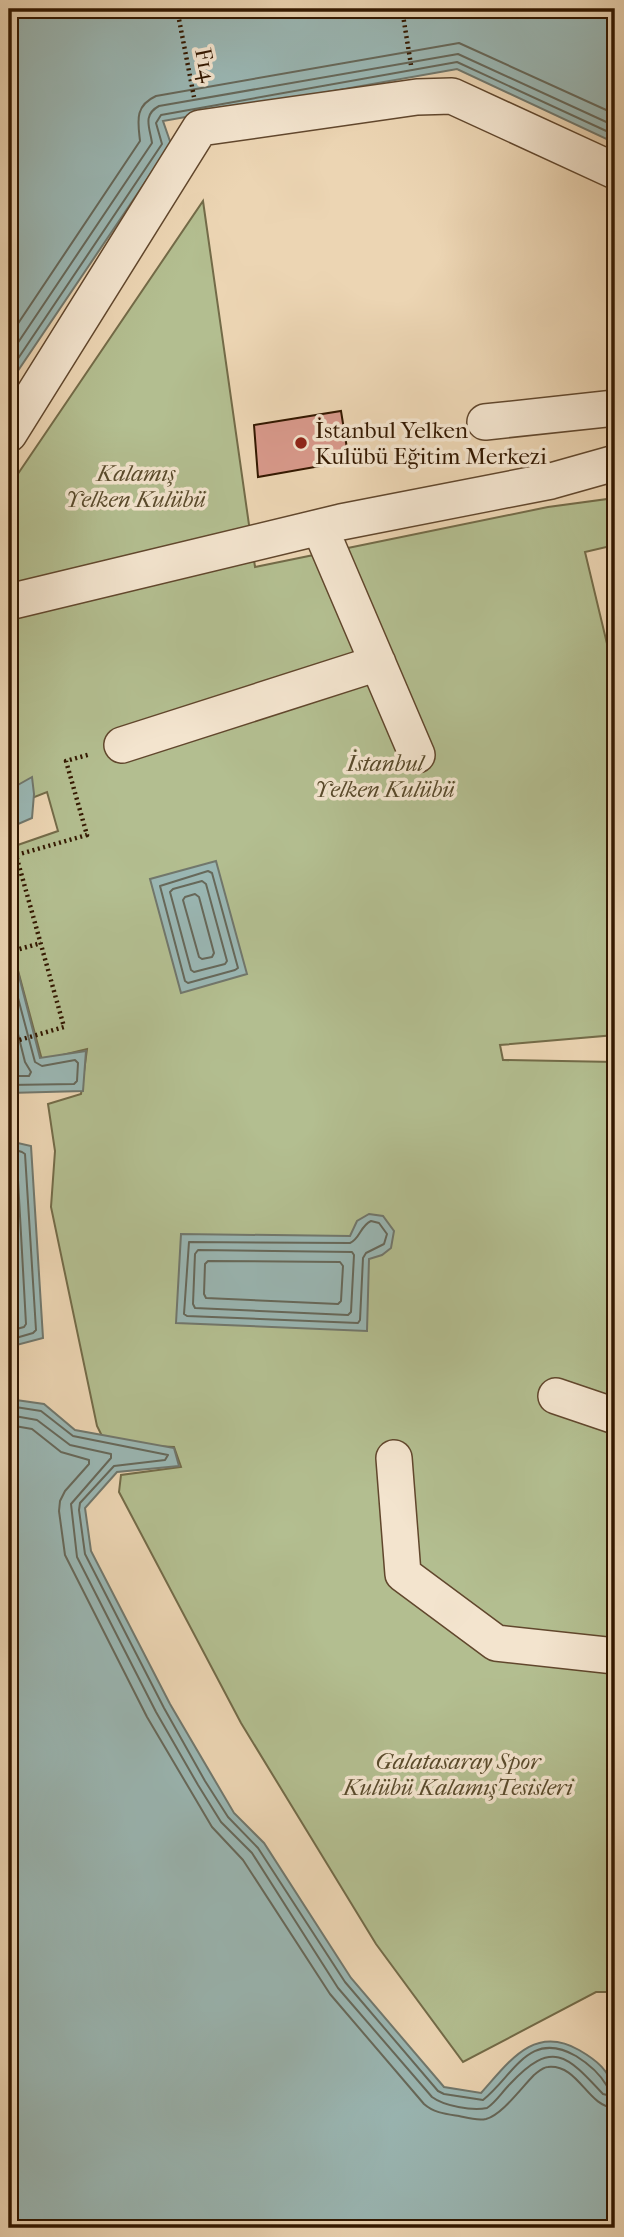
<svg xmlns="http://www.w3.org/2000/svg" width="624" height="2237" font-family="'IM FELL French Canon',serif">
	<rect width="100%" height="100%" fill="#ecd5b3"/>
	<filter id="stains"><feTurbulence type="fractalNoise" baseFrequency=".00286" numOctaves="4"/><feColorMatrix values="0 0 0 0 .2 0 0 0 0 .09 0 0 0 0 .02 0 0 0 .5 -.17"/></filter>
	<radialGradient id="worn" r=".72"><stop offset=".6" stop-color="#630" stop-opacity="0"/><stop offset="1" stop-color="#630" stop-opacity=".3"/></radialGradient>
	<path fill="#b3be90" stroke="#736b48" stroke-width="2" d="M 203,201 L 255,567 L 548,507 L 615,498 L 615,545 L 585,552 L 615,677 L 615,1035 L 500,1045 L 503,1060 L 615,1062 L 615,1992 L 596,1992 L 463,2062 L 376,1944 L 241,1723 L 119,1492 L 121,1475 L 181,1467 L 174,1447 L 106,1444 L 97,1426 L 51,1207 L 55,1151 L 48,1104 L 81,1094 L 87,1049 L 42,1060 L 9,937 L 9,848 L 58,831 L 47,792 L 9,807 L 9,487 Z"/>
	<path fill="#9ab7b4" stroke="#71776c" stroke-width="2" d="M 9,9 L 615,9 L 615,143 L 457,69 L 163,121 L 171,144 L 9,384 Z
		M 32,777 L 34,794 L 32,818 L 9,828 L 9,790 Z
		M 216,861 L 247,974 L 181,993 L 150,879 Z
		M 9,937 L 40,1058 L 86,1051 L 83,1091 L 9,1093 Z
		M 9,1141 L 31,1146 L 43,1338 L 9,1347 Z
		M 369,1214 L 383,1216 L 394,1231 L 391,1248 L 382,1255 L 369,1259 L 367,1331 L 176,1323 L 181,1234 L 350,1236 L 357,1221 Z
		M 9,1399 L 44,1404 L 75,1430 L 174,1448 L 179,1466 L 117,1472 L 85,1508 L 91,1551 L 170,1704 L 234,1813 L 264,1843 L 351,1978 L 444,2087 L 481,2093 C 509,2062 534,2024 579,2050 C 598,2061 608,2070 615,2090 L 615,2228 L 9,2228 Z"/>
	<g fill="none" stroke-linecap="round" stroke-linejoin="round">
		<path stroke="#66685a" stroke-width="2" d="M 9,337 L 140,141 C 138,122 134,106 156,96 L 459,43 L 615,114
			M 9,356 L 152,143 C 150,128 142,115 159,106 L 458,54 L 615,126
			M 9,372 L 162,144 L 156,123 L 161,115 L 457,62 L 615,135
			M 208,871 L 212,873 L 238,968 L 235,970 L 188,983 L 185,981 L 160,886 Z
			M 202,881 L 206,884 L 227,961 L 225,964 L 194,972 L 191,970 L 170,892 L 173,889 Z
			M 195,894 L 199,897 L 214,953 L 212,957 L 202,959 L 199,957 L 183,900 L 185,897 Z
			M 9,964 L 35,1062 L 42,1066 L 75,1060 L 78,1063 L 77,1081 L 74,1084 L 9,1085
			M 9,998 L 25,1062 L 31,1072 L 29,1076 L 9,1076
			M 9,1148 L 22,1152 L 25,1154 L 36,1330 L 33,1333 L 9,1340
			M 9,1157 L 17,1162 L 26,1324 L 24,1327 L 9,1331
			M 9,1201 L 15,1316 L 9,1320
			M 371,1221 L 379,1223 L 387,1234 L 384,1244 L 366,1253 L 363,1258 L 360,1320 L 358,1323 L 187,1316 L 184,1314 L 189,1242 L 350,1243 C 360,1239 360,1226 371,1221 Z
			M 198,1250 L 352,1252 L 354,1255 L 351,1312 L 348,1315 L 195,1308 L 193,1304 L 195,1254 Z
			M 208,1261 L 340,1262 L 343,1266 L 341,1301 L 338,1304 L 206,1298 L 204,1294 L 205,1264 Z
			M 9,1406 L 41,1411 L 73,1436 L 168,1455 L 165,1460 L 114,1466 L 80,1503 L 79,1510 L 85,1554 L 164,1708 L 205,1781 L 228,1817 L 258,1848 L 345,1982 L 438,2091 L 444,2094 L 483,2100 C 514,2075 529,2029 576,2056 C 589,2064 600,2074 607,2086 L 615,2089
			M 9,1415 L 37,1420 L 70,1445 L 111,1454 L 111,1458 L 71,1504 L 77,1557 L 156,1712 L 198,1785 L 221,1822 L 252,1853 L 338,1988 L 432,2097 C 444,2106 472,2111 487,2108 C 496,2102 502,2092 510,2084 C 552,2039 567,2055 603,2094 L 615,2097
			M 9,1425 L 32,1429 L 61,1452 L 89,1460 L 89,1464 L 65,1491 L 60,1501 L 59,1511 L 65,1555 L 147,1717 L 212,1827 L 243,1860 L 330,1994 L 424,2104 C 434,2113 446,2114 459,2116 C 468,2118 477,2121 486,2119 C 502,2115 522,2087 534,2075 C 538,2072 543,2067 548,2067 C 579,2064 587,2107 615,2108"/>
	</g>
	<path fill="#d8998b" stroke="#331800" stroke-width="2" d="M 341,411 L 349,461 L 258,477 L 254,425 Z"/>
	<g fill="none" stroke-linecap="round" stroke-linejoin="round">
		<defs>
			<path id="minor" d="M 485,422 L 615,408
				M 9,434 L 200,128 L 417,97 L 452,96 L 615,171
				M 320,528 L 417,755
				M 9,602 L 341,522 L 551,481 L 615,463
				M 122,745 L 378,663
				M 556,1396 L 615,1416
				M 394,1458 L 403,1574 L 496,1643 L 615,1656"/>
		</defs>
		<use href="#minor" stroke="#61472d" stroke-width="38"/>
		<path stroke="#331800" stroke-width="4.5" stroke-dasharray="2 3.5" stroke-linecap="butt" d="M 177,9 L 194,97
			M 402,9 L 411,65
			M 9,952 L 41,943
			M 9,1043 L 64,1027 L 16,855 L 87,835 L 66,761 L 91,754"/>
		<use href="#minor" stroke="#f3e4ce" stroke-width="35"/>
	</g>
	<circle fill="#8f2418" stroke="#f3e4ce" stroke-width="2.5" cx="301" cy="443" r="7"/>
	<g text-anchor="middle" stroke-width="7" stroke-linejoin="round" paint-order="stroke">
		<g font-size="23" fill="#331800" stroke="#f3e4ce">
			<text transform="translate(206 65) rotate(79)" y="8">F14</text>
		</g>
		<g font-size="23" fill="#331800" stroke="#f3e4ce" text-anchor="start">
			<text x="315" y="438">İstanbul Yelken<tspan x="315" dy="26">Kulübü Eğitim Merkezi</tspan></text>
		</g>
		<g font-size="23" font-style="italic" fill="#594a2b" stroke="#f3e4ce">
			<text x="136" y="481">Kalamış<tspan x="136" dy="26">Yelken Kulübü</tspan></text>
			<text x="385" y="771">İstanbul<tspan x="385" dy="26">Yelken Kulübü</tspan></text>
			<text x="458" y="1769">Galatasaray Spor<tspan x="458" dy="26">Kulübü KalamışTesisleri</tspan></text>
		</g>
	</g>
	<rect width="624" height="2237" fill="none" stroke="#ecd5b3" stroke-width="35"/>
	<rect x="10" y="10" width="603" height="2216" fill="none" stroke="#331800" stroke-width="3.5"/>
	<rect x="18" y="18" width="589" height="2202" fill="none" stroke="#331800" stroke-width="2"/>
	<rect width="100%" height="100%" filter="url(#stains)"/>
	<rect width="100%" height="100%" fill="url(#worn)"/>
</svg>
